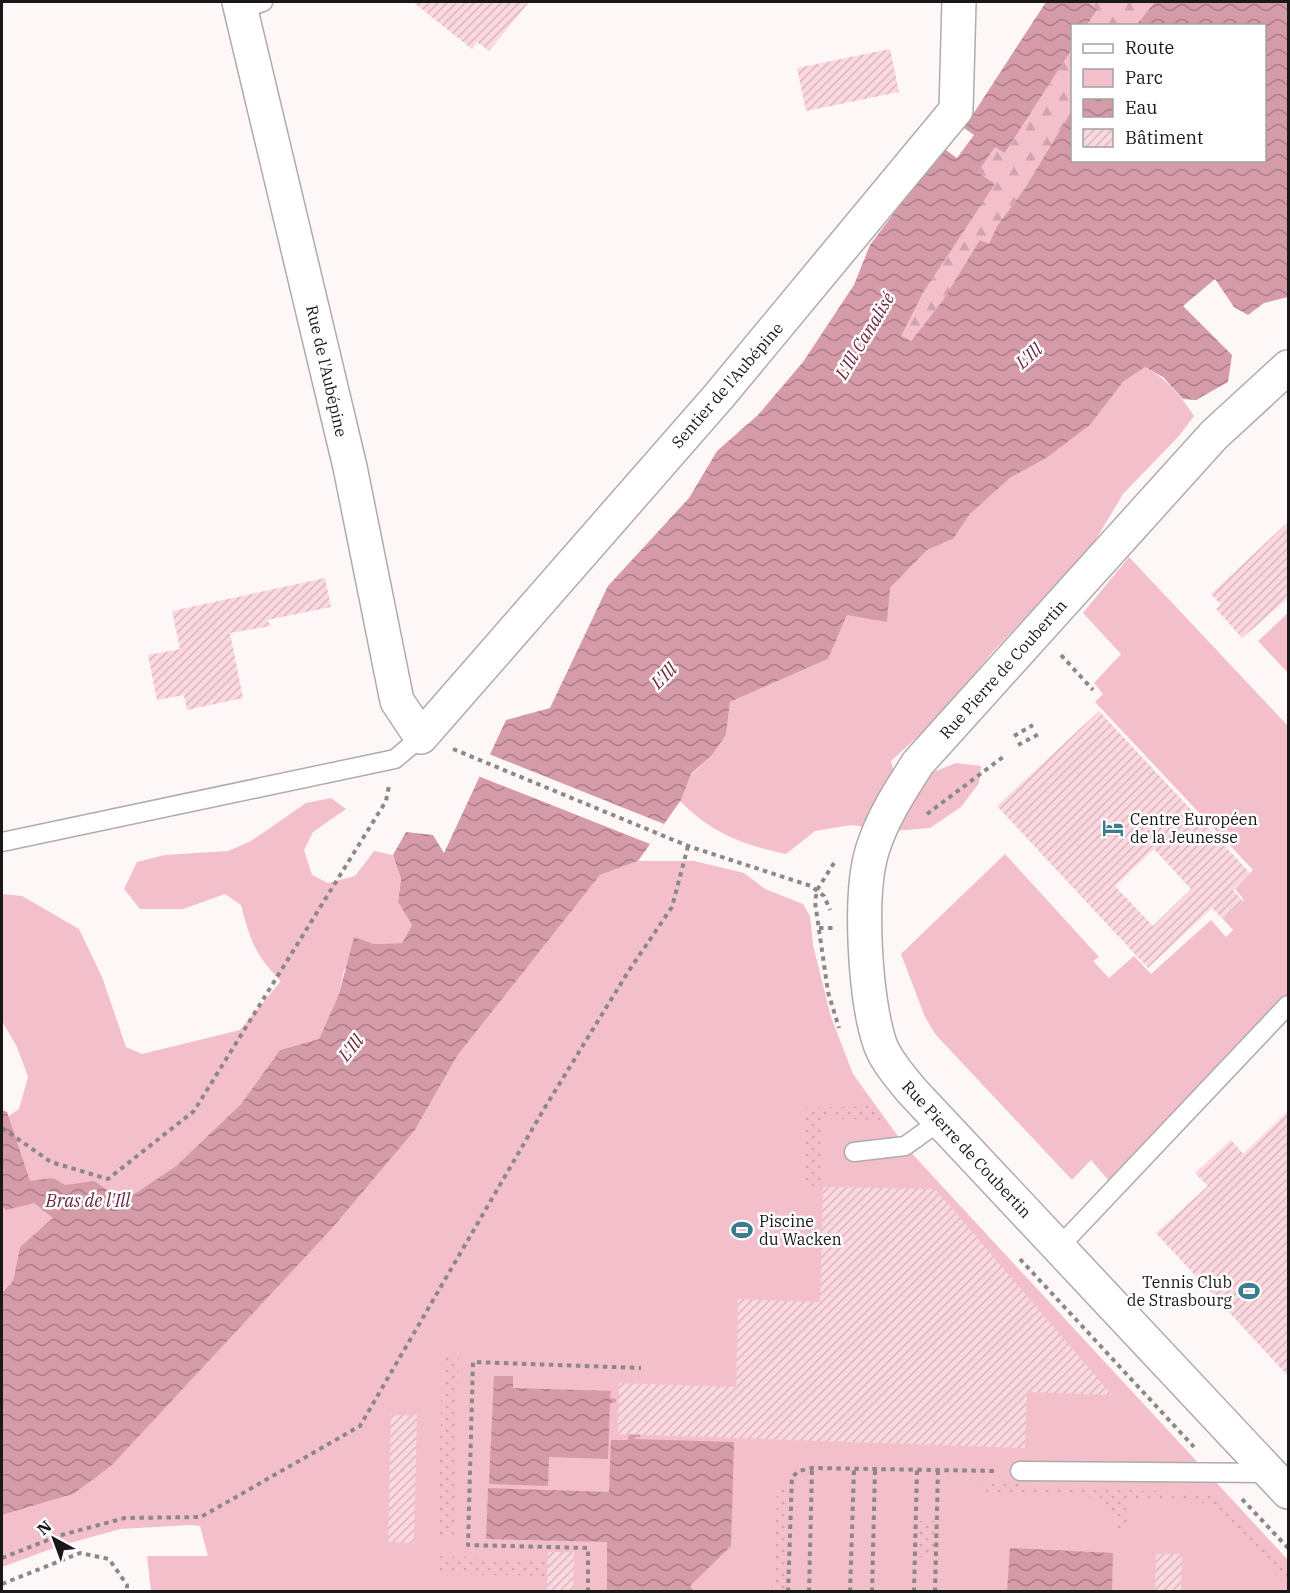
<svg xmlns="http://www.w3.org/2000/svg" width="1290" height="1593" font-family="'IBM Plex Serif',serif">
	<defs>
		<pattern id="forest-firs" width="22" height="20" patternUnits="userSpaceOnUse" patternTransform="scale(1.5)"><rect width="22" height="20" fill="#f3bfcb"/><path d="M5 1l3.5 6h-7zM16 11l3.5 6h-7z" fill="#d0a3ae"/></pattern>
		<pattern id="garden-dots" width="8" height="8" patternUnits="userSpaceOnUse" patternTransform="scale(1.5)"><rect width="8" height="8" fill="#f3bfcb"/><path d="M2 2h.1M6 6h.1" fill="none" stroke="#d0a3ae" stroke-width="1.8" stroke-linecap="round"/></pattern>
		<pattern id="water-waves" width="16" height="10" patternUnits="userSpaceOnUse" patternTransform="scale(1.5)"><rect width="16" height="10" fill="#d59ba9"/><path d="M0 5q4-4 8 0t8 0" fill="none" stroke="#ac7d89"/></pattern>
		<pattern id="building-hatch" width="6" height="6" patternUnits="userSpaceOnUse" patternTransform="scale(1.5)"><rect width="6" height="6" fill="#fcd7df"/><path d="M-1 1l2-2M0 6l6-6M5 7l2-2" fill="none" stroke="#d7b8bf"/></pattern>
	</defs>
	<rect width="100%" height="100%" fill="#fef7f8"/>
	<path fill="#f3bfcb" d="M 1145,367 C 1167,379 1180,395 1194,416 L 1179,436 L 1123,494 L 1092,546 L 990,655 L 948,709 L 891,761 L 893,769 L 916,779 L 956,763 L 981,766 L 979,783 L 961,807 L 930,828 L 893,831 L 851,825 L 815,831 L 786,854 C 742,845 710,832 679,800 L 691,775 L 712,755 L 726,735 L 730,702 L 828,659 L 847,615 L 890,588 L 927,550 L 953,539 L 970,514 L 1010,478 L 1048,457 L 1090,425 L 1123,382 Z
		M 1129,557 L 1288,726 L 1288,994 L 1109,1181 L 1091,1160 L 1072,1180 L 936,1035 L 925,1017 L 901,954 L 1005,854 L 1099,957 L 1093,961 L 1109,978 L 1134,956 L 1151,974 L 1211,920 L 1226,937 L 1233,930 L 1223,919 L 1244,900 L 1235,889 L 1253,870 L 1095,702 L 1103,694 L 1094,683 L 1121,654 L 1083,613 Z
		M 1288,613 L 1288,673 L 1258,641 Z
		M 331,798 L 346,809 L 313,832 L 304,850 L 312,875 L 328,883 L 355,876 L 374,851 L 393,855 L 401,879 L 398,902 L 412,925 L 402,943 L 374,944 L 344,970 L 339,994 L 319,1039 L 280,1050 L 241,1104 L 176,1166 L 96,1221 L 20,1247 L 13,1281 L 2,1291 L 2,1120 L 19,1109 L 28,1077 L 17,1047 L 2,1021 L 2,894 L 22,896 L 79,929 L 102,977 L 126,1047 L 142,1054 L 240,1030 L 281,981 C 255,956 250,939 241,905 L 225,894 L 183,909 L 140,909 L 124,889 L 137,862 L 165,855 L 228,851 L 251,841 L 306,803 Z
		M 638,861 L 694,861 L 744,873 L 765,889 L 803,904 L 810,916 L 813,945 L 831,1017 L 853,1074 L 905,1146 L 1288,1560 L 1288,1591 L 151,1591 L 147,1556 L 208,1556 L 200,1526 L 190,1525 L 121,1529 L 62,1545 L 2,1567 L 2,1515 L 73,1494 L 254,1310 L 335,1225 L 415,1130 L 457,1056 L 600,875 Z"/>
	<path fill="url(#forest-firs)" d="M 1088,2 L 1155,2 L 1136,25 L 1087,26 L 1098,9 Z
		M 1072,49 L 1072,110 L 1025,188 L 997,226 L 989,245 L 981,240 L 943,300 L 910,342 L 900,336 L 923,293 L 995,184 L 978,172 L 995,147 L 1006,152 Z"/>
	<path fill="url(#garden-dots)" d="M 875,1106 L 885,1120 L 822,1118 L 822,1186 L 803,1186 L 804,1108 Z
		M 443,1353 L 459,1354 L 454,1537 L 437,1537 Z
		M 982,1482 L 1019,1483 L 1020,1487 L 1214,1493 L 1288,1574 L 1288,1588 L 1211,1503 L 1127,1500 L 1127,1531 L 1117,1530 C 1114,1512 1105,1502 1088,1496 L 982,1492 Z
		M 777,1489 L 788,1489 L 785,1591 L 775,1591 L 767,1582 L 775,1574 Z
		M 918,1521 L 936,1521 L 935,1556 L 917,1557 Z
		M 437,1556 L 547,1561 L 546,1576 L 436,1574 Z"/>
	<path fill="url(#water-waves)" d="M 1046,2 L 1088,2 L 1098,9 L 1087,25 L 1072,26 L 1072,49 L 1005,153 L 995,147 L 978,172 L 995,184 L 923,293 L 901,336 L 911,341 L 943,300 L 980,240 L 989,244 L 997,226 L 1025,188 L 1072,110 L 1072,160 L 1264,160 L 1264,26 L 1136,25 L 1155,2 L 1288,2 L 1288,297 L 1264,303 L 1248,315 L 1234,307 L 1215,279 L 1183,306 L 1232,355 L 1228,382 L 1196,400 L 1183,399 L 1163,377 L 1145,367 L 1123,382 L 1090,425 L 1048,457 L 1010,478 L 970,514 L 953,539 L 927,550 L 890,588 L 887,622 L 847,615 L 828,659 L 730,702 L 726,735 L 712,755 L 691,774 L 681,800 L 638,861 L 600,875 L 457,1056 L 415,1130 L 335,1225 L 112,1465 L 73,1494 L 2,1515 L 2,1292 L 13,1281 L 20,1247 L 53,1218 L 34,1203 L 6,1210 L 2,1206 L 2,1110 L 7,1112 L 30,1181 L 53,1178 L 65,1185 L 94,1181 L 124,1201 L 176,1166 L 241,1104 L 280,1050 L 319,1039 L 339,994 L 354,937 L 374,944 L 402,943 L 412,925 L 398,902 L 401,879 L 393,855 L 406,832 L 433,835 L 444,853 L 506,720 L 550,708 L 608,586 L 689,498 L 717,451 L 758,415 L 803,362 L 854,285 L 870,245 L 943,148 L 957,158 L 974,135 L 964,128 Z
		M 494,1376 L 513,1376 L 513,1388 L 611,1391 L 610,1398 L 616,1399 L 616,1402 L 610,1403 L 608,1459 L 549,1457 L 548,1486 L 489,1484 Z
		M 629,1432 L 641,1433 L 640,1437 L 635,1437 L 634,1439 L 734,1442 L 731,1546 L 690,1586 L 694,1591 L 607,1591 L 607,1542 L 486,1539 L 488,1488 L 609,1492 L 611,1440 L 628,1440 Z
		M 1010,1548 L 1113,1553 L 1112,1591 L 1007,1591 Z"/>
	<path fill="#fef7f8" d="M 489,754 L 664,824 L 650,844 L 478,776 Z"/>
	<path fill="url(#building-hatch)" fill-rule="evenodd" d="M 413,2 L 529,2 L 489,51 L 477,42 L 472,49 Z
		M 890,49 L 899,92 L 806,111 L 797,68 Z
		M 1288,522 L 1288,598 L 1242,638 L 1216,609 L 1221,605 L 1211,594 Z
		M 325,578 L 331,607 L 267,620 L 271,626 L 230,633 L 243,698 L 187,710 L 184,695 L 157,700 L 148,655 L 180,649 L 172,611 Z
		M 1099,711 L 1250,873 L 1233,890 L 1243,901 L 1223,919 L 1212,908 L 1148,968 L 997,806 ZM 1154,849 L 1191,889 L 1153,926 L 1115,886 Z
		M 1288,1111 L 1288,1376 L 1156,1233 L 1208,1186 L 1195,1173 L 1231,1140 L 1243,1154 Z
		M 823,1187 L 935,1189 L 1112,1395 L 1027,1392 L 1025,1448 L 618,1434 L 619,1383 L 736,1387 L 738,1299 L 820,1302 Z
		M 391,1415 L 417,1415 L 414,1543 L 388,1542 Z
		M 548,1552 L 574,1552 L 573,1592 L 547,1592 Z
		M 1156,1554 L 1182,1554 L 1181,1592 L 1155,1592 Z"/>
	<g fill="none" stroke-linecap="round" stroke-linejoin="round">
		<defs>
			<path id="service" d="M 241,9 L 263,2
				M 2,842 L 395,759 L 421,737
				M 854,1152 L 905,1146 L 940,1121
				M 1059,1247 L 1288,1005
				M 1020,1471 L 1270,1473"/>
			<path id="minor" d="M 239,2 L 350,467 L 397,701 L 421,737 L 719,396 L 956,110 L 959,2
				M 1288,367 L 1214,435 L 918,763 C 900,791 883,817 873,848 C 858,893 865,1000 880,1044 C 886,1061 900,1076 911,1090 L 1288,1492"/>
		</defs>
		<use href="#service" stroke="#b1aaac" stroke-width="21"/>
		<use href="#minor" stroke="#b1aaac" stroke-width="36"/>
		<path stroke="#8c8788" stroke-width="4" stroke-dasharray="4.5 4.5" stroke-linecap="butt" d="M 1061,655 L 1093,690
			M 1014,736 L 1033,725
			M 1018,745 L 1039,734
			M 453,749 L 688,846 L 811,886 L 824,896 L 830,910
			M 927,814 L 1003,757
			M 834,863 L 817,890 L 815,902 L 828,992 L 839,1028
			M 819,928 L 834,928
			M 2,1128 L 51,1162 L 108,1179 L 194,1111 L 386,801 L 389,786
			M 1020,1259 L 1194,1447
			M 1242,1499 L 1288,1548
			M 2,1558 L 58,1536 L 125,1518 L 201,1517 L 360,1426 L 544,1109 L 628,972 L 672,907 L 688,846
			M 2,1584 L 80,1553 L 109,1559 L 127,1585 L 127,1592
			M 588,1592 L 588,1548 L 468,1545 L 473,1362 L 641,1368
			M 788,1592 L 792,1477 L 799,1471 L 812,1468 L 995,1471
			M 809,1592 L 812,1468
			M 850,1592 L 854,1469
			M 872,1592 L 875,1469
			M 914,1592 L 917,1470
			M 935,1592 L 938,1470"/>
		<use href="#service" stroke="#fff" stroke-width="18"/>
		<use href="#minor" stroke="#fff" stroke-width="33"/>
	</g>
	<defs>
		<symbol id="hotel-bare" viewBox="-9 -9 18 18"><path d="M-6-4.5h1.5V1H6V5H4.5V3h-9V5H-6ZM-4 0a1.8 1.8 0 1 1 3.6 0ZM.5 0V-2.5h3Q6-2.5 6 0Z" fill="#397e8c" stroke="#fff" stroke-width="2.5" paint-order="stroke"/></symbol>
		<symbol id="stadium-bare" viewBox="-9 -9 18 18"><path d="M0-5a6.5 5 0 1 0 0 10a6.5 5 0 1 0 0-10ZM-3.5-1.8h7v3.6h-7Z" fill="#397e8c" stroke="#fff" stroke-width="2.5" paint-order="stroke"/></symbol>
	</defs>
	<g fill-rule="evenodd">
		<use href="#hotel-bare" x="1098" y="813" width="30" height="30"/>
		<use href="#stadium-bare" x="727" y="1215" width="30" height="30"/>
		<use href="#stadium-bare" x="1234" y="1276" width="30" height="30"/>
	</g>
	<g text-anchor="middle" stroke-width="5" stroke-linejoin="round" paint-order="stroke">
		<g font-size="16" fill="#191717" stroke="#fff">
			<text transform="translate(327 371) rotate(77)" y="6">Rue de l'Aubépine</text>
			<text transform="translate(727 385) rotate(-49)" y="6">Sentier de l'Aubépine</text>
			<text transform="translate(1003 669) rotate(-48)" y="6">Rue Pierre de Coubertin</text>
			<text transform="translate(967 1149) rotate(47)" y="6">Rue Pierre de Coubertin</text>
		</g>
		<g font-size="16" fill="#191717" stroke="#fff" text-anchor="start">
			<text x="1130" y="825">Centre Européen<tspan x="1130" dy="18">de la Jeunesse</tspan></text>
			<text x="759" y="1227">Piscine<tspan x="759" dy="18">du Wacken</tspan></text>
			<text x="1232" y="1288" text-anchor="end">Tennis Club<tspan x="1232" dy="18">de Strasbourg</tspan></text>
		</g>
		<g font-size="18" font-style="italic" fill="#6d273e" stroke="#fff">
			<text transform="translate(865 336) rotate(-59)" y="6">L'Ill Canalisé</text>
			<text transform="translate(1029 356) rotate(-41)" y="6">L'Ill</text>
			<text transform="translate(664 676) rotate(-45)" y="6">L'Ill</text>
			<text transform="translate(351 1048) rotate(-50)" y="6">L'Ill</text>
			<text x="88" y="1207">Bras de l'Ill</text>
		</g>
	</g>
	<rect width="1290" height="1593" fill="none" stroke="#191717" stroke-width="6"/>
	<rect x="1071" y="24" width="195" height="138" fill="#ffffff" stroke="#a3a2a2" stroke-width="1.5"/>
	<rect x="1083" y="44" width="30" height="9" fill="#ffffff" stroke="#a3a2a2" stroke-width="1.5"/>
	<text x="1125" y="54" font-size="18" fill="#191717">Route</text>
	<rect x="1083" y="69" width="30" height="18" fill="#f3bfcb" stroke="#a3a2a2" stroke-width="1.5"/>
	<text x="1125" y="84" font-size="18" fill="#191717">Parc</text>
	<rect x="1083" y="99" width="30" height="18" fill="url(#water-waves)" stroke="#a3a2a2" stroke-width="1.5"/>
	<text x="1125" y="114" font-size="18" fill="#191717">Eau</text>
	<rect x="1083" y="129" width="30" height="18" fill="url(#building-hatch)" stroke="#a3a2a2" stroke-width="1.5"/>
	<text x="1125" y="144" font-size="18" fill="#191717">Bâtiment</text>
	<g transform="translate(54 1539) rotate(319)" stroke="#ffffff" stroke-width="4.5" paint-order="stroke">
	<path d="M0-4.5L10 22L0 15L-10 22Z" fill="#191717"/>
	<text y="-9" font-size="16" font-weight="bold" text-anchor="middle" fill="#191717">N</text>
	</g>
</svg>
